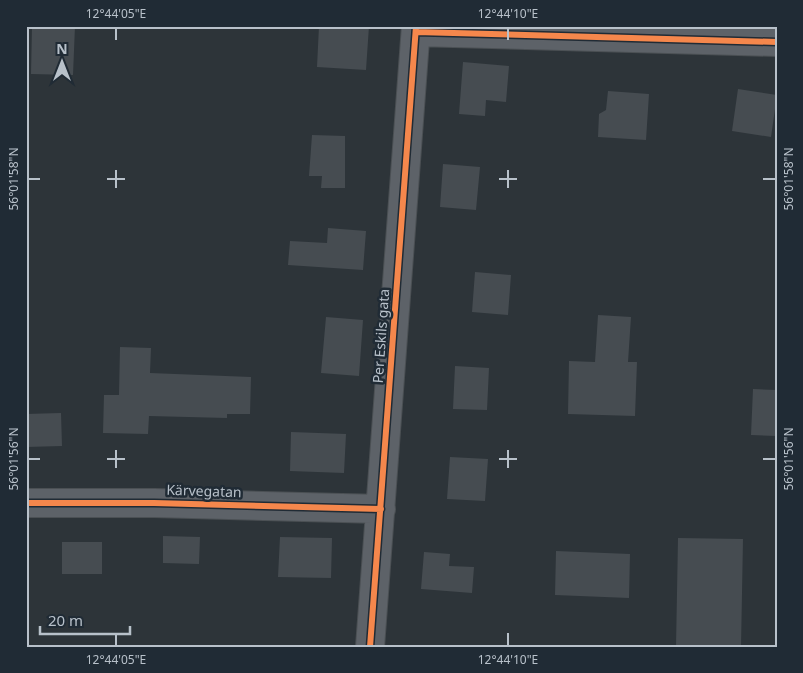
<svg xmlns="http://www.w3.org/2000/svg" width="803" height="673" font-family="'Noto Sans',sans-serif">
	<rect width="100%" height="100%" fill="#2d3439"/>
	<path fill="#464c51" d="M 32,26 L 75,26 L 73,75 L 31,74 Z
		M 319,26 L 369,26 L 366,70 L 317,67 Z
		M 463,62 L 509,66 L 506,102 L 486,100 L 485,116 L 459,114 Z
		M 738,89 L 777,95 L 771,137 L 732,131 Z
		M 608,91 L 649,94 L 646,140 L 598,137 L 599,114 L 606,110 Z
		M 312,135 L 345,136 L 345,188 L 321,188 L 322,176 L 309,176 Z
		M 443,164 L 480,167 L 476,210 L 440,207 Z
		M 328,228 L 366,231 L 363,270 L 288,265 L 290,241 L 327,243 Z
		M 475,272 L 511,275 L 508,315 L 472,312 Z
		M 598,315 L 631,317 L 628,362 L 637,362 L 635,416 L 568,414 L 569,361 L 595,362 Z
		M 326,317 L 363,320 L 359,376 L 321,373 Z
		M 120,347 L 151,348 L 150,373 L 251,377 L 250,414 L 227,414 L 227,418 L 149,416 L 148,434 L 103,433 L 104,395 L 119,395 Z
		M 455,366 L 489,368 L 487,410 L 453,409 Z
		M 753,389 L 777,390 L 777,436 L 751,435 Z
		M 61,413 L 62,446 L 26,447 L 26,414 Z
		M 291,432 L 346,434 L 344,473 L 290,471 Z
		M 450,457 L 488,459 L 485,501 L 447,499 Z
		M 163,536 L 200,537 L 199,564 L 163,563 Z
		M 280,537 L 332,538 L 331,578 L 278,577 Z
		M 678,538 L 743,539 L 741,647 L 676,647 Z
		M 62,542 L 102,542 L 102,574 L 62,574 Z
		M 556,551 L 630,554 L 629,598 L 555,595 Z
		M 424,552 L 450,554 L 449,566 L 474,567 L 472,593 L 421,589 Z"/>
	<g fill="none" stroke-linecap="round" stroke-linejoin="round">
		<defs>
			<path id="street" d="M 416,32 L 777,42
				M 26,503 L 154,503 L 381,509
				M 370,647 L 416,26"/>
		</defs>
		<use href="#street" stroke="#4b5054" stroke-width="30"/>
		<use href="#street" stroke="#5d6268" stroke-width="28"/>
		<defs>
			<path id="cycleway" d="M 416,32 L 777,42
				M 26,503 L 154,503 L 381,509
				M 370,647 L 416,26"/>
		</defs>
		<use href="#cycleway" stroke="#202b35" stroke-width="9"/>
		<use href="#cycleway" stroke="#f5874c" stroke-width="6"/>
	</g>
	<path fill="none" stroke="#b8c1ca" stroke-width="2" d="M 116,28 L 116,40M 508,28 L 508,40M 116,170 L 116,188M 508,170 L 508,188M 28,179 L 40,179M 107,179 L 125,179M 499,179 L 517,179M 763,179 L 776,179M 116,450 L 116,468M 508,450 L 508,468M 28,459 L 40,459M 107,459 L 125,459M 499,459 L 517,459M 763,459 L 776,459M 116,633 L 116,646M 508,633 L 508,646"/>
	<g text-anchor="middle" stroke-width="5" stroke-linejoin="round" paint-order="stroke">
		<g font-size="14" fill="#b8c1ca" stroke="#202b35">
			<text transform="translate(381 336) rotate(-86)" y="5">Per Eskils gata</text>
			<text transform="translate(204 491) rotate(2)" y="5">Kärvegatan</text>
		</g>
	</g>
	<rect width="803" height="673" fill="none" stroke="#202b35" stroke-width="55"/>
	<g transform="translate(62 62)" stroke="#202b35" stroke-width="4" paint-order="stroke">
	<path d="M0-4L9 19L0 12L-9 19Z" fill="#b8c1ca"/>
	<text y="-8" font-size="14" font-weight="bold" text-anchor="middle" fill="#b8c1ca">N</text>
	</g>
	<path d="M40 626v8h90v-8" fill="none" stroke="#b8c1ca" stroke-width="2.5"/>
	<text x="48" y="626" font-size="15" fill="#b8c1ca" stroke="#202b35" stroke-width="4" paint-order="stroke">20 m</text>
	<rect x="28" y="28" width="748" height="618" fill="none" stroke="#b8c1ca" stroke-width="2"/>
	<g font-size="12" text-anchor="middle" fill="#b8c1ca">
		<text x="116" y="18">12°44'05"E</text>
		<text x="508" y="18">12°44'10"E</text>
		<text transform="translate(14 179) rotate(-90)" y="4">56°01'58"N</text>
		<text transform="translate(789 179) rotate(-90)" y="4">56°01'58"N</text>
		<text transform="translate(14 459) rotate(-90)" y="4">56°01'56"N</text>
		<text transform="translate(789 459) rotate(-90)" y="4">56°01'56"N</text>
		<text x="116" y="664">12°44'05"E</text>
		<text x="508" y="664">12°44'10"E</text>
	</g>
</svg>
